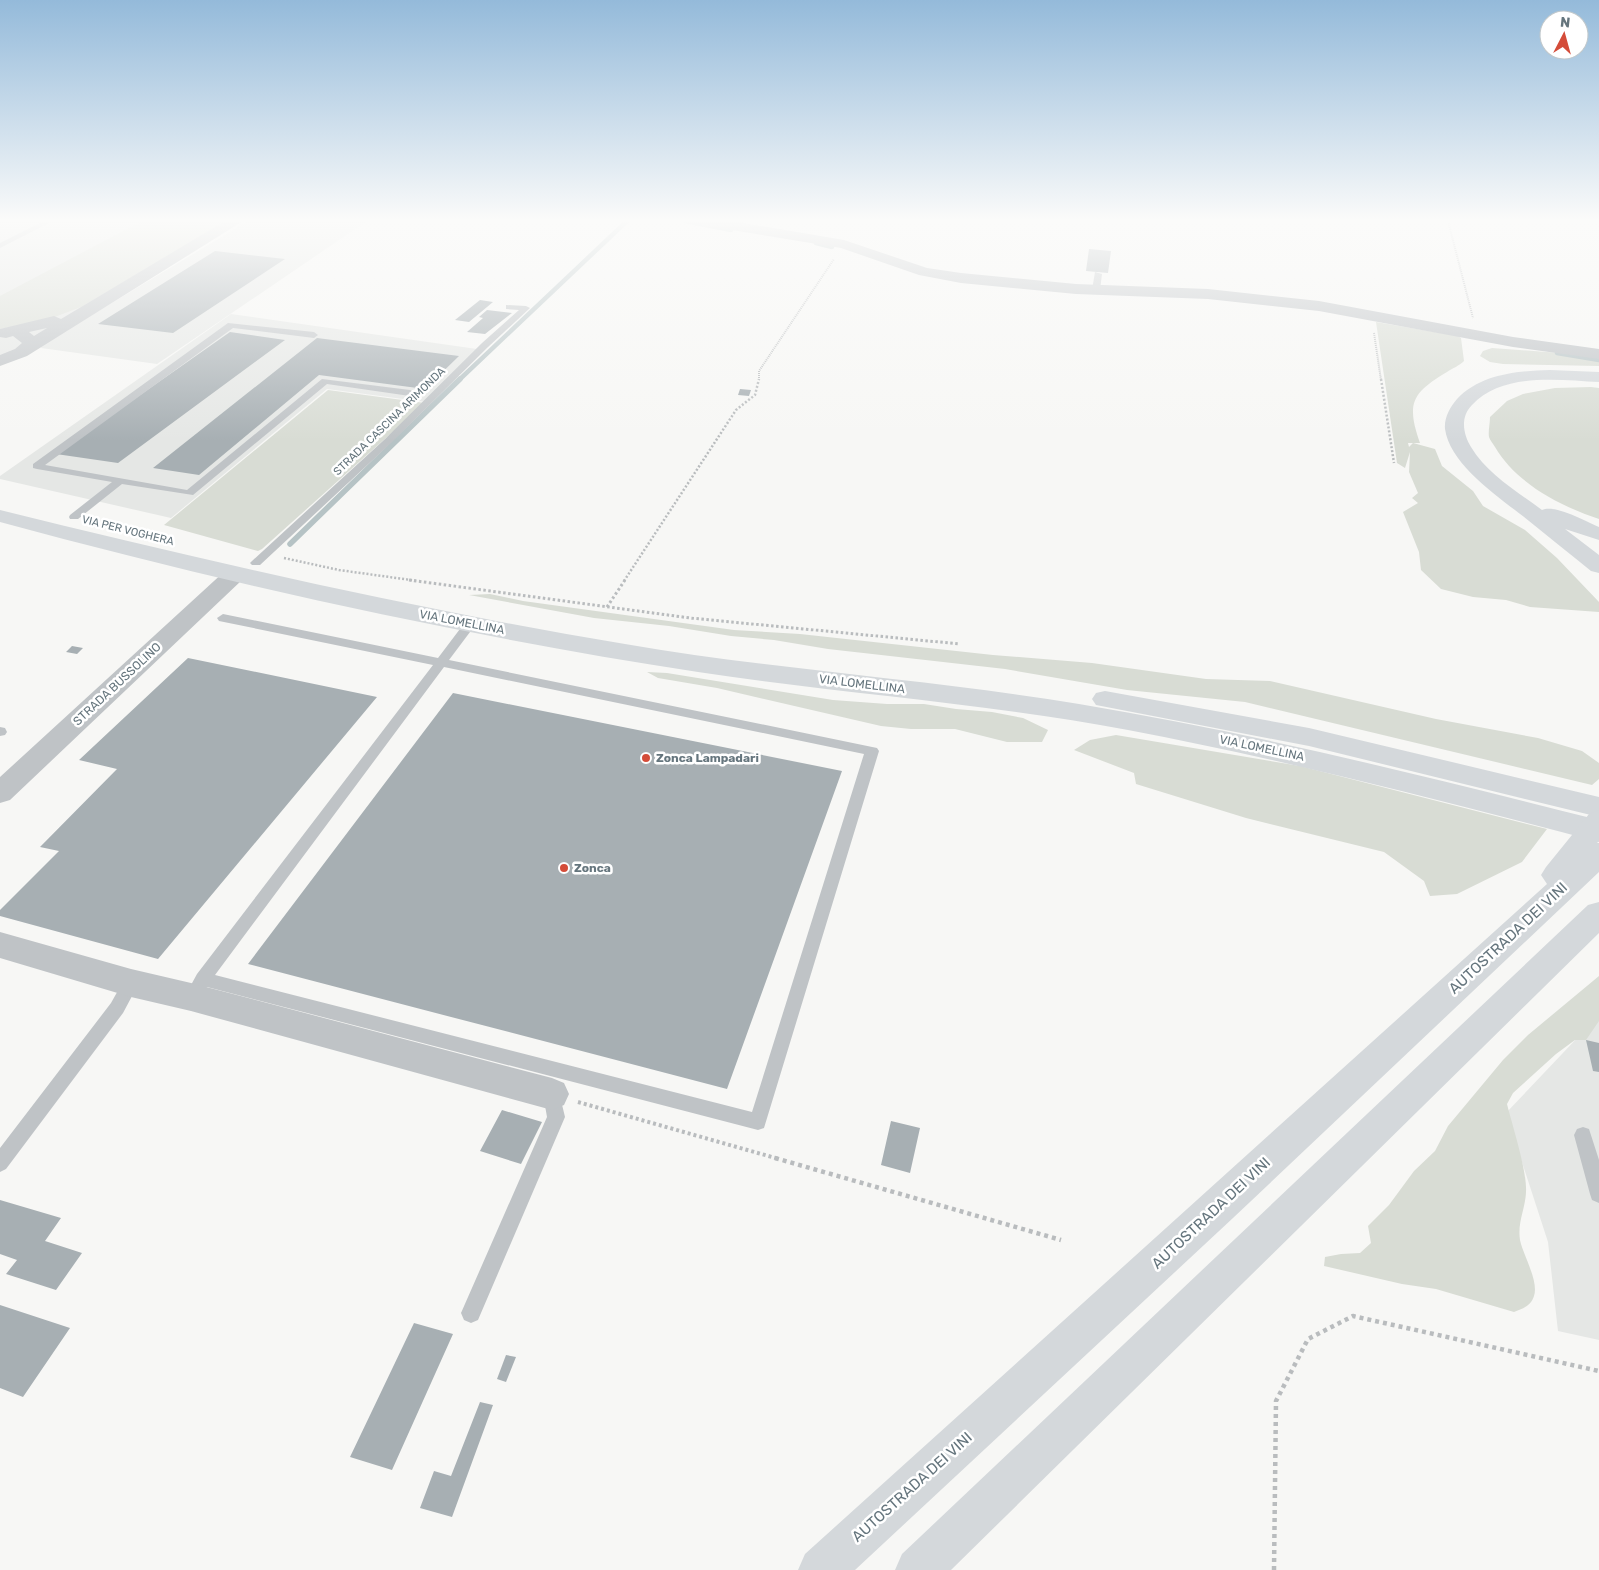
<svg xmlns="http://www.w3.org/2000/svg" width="1599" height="1570" font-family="Rubik,sans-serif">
	<rect width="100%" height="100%" fill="#f7f7f5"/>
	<path fill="#e5e7e5" d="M 0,221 L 236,221 L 0,361 Z
		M 248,221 L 367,221 L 157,364 L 41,348 L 42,345 Z
		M 231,314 L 477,349 L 426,402 L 327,389 L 171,518 L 0,479 L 0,476 Z
		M 1599,1015 L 1599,1340 L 1558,1331 L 1548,1242 L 1506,1113 Z"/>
	<path fill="#d8dcd4" d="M 142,221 L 227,221 L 81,307 L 44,321 L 0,329 L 0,296 Z
		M 1376,322 L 1458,336 L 1461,338 L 1464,361 C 1459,366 1453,368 1447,372 C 1412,393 1406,403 1420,443 L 1408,443 L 1409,447 L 1413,443 L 1435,449 L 1442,466 L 1473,491 L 1483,506 L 1525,530 L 1557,558 L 1599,602 L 1599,612 L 1530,607 L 1506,600 L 1473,597 L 1441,589 L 1421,570 L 1419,552 L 1403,512 L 1418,503 L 1412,498 L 1418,493 L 1409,472 L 1410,452 L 1405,468 L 1397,463 Z
		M 1492,348 L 1560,353 L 1599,359 L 1599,366 L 1503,364 L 1490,362 L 1480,356 L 1483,351 Z
		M 1591,387 L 1599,388 L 1599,519 C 1560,506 1517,484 1495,447 C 1493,444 1490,440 1489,437 C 1488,432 1490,423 1490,417 L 1507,401 L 1523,394 L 1555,388 Z
		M 328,390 L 425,403 L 262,549 L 258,551 L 164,525 Z
		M 490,594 L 523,601 L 734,630 L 800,634 L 993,655 L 1092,663 L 1206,679 L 1270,681 L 1436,719 L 1538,738 L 1582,751 L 1599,763 L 1599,779 L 1592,785 L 1245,702 L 1127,690 L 1005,669 L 828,649 L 774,640 L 731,636 L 669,626 L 594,618 L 469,595 Z
		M 647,672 L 667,673 L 833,700 L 887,704 L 924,704 L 956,709 L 992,712 L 1023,718 L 1048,730 L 1042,742 L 1007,742 L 955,729 L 911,729 L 881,726 L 717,688 L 658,678 Z
		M 1116,735 L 1300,766 L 1547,829 L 1522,862 L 1457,894 L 1430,896 L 1424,881 L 1384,852 L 1246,818 L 1136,784 L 1134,773 L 1074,750 L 1090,740 Z
		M 1599,976 L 1599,1021 L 1586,1040 L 1575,1040 L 1556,1054 L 1513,1093 L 1507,1104 C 1513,1128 1525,1164 1526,1187 C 1527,1206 1517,1221 1520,1240 C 1523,1255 1539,1281 1534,1296 C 1531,1306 1522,1309 1514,1312 L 1436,1289 L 1402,1284 L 1324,1266 L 1325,1257 L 1341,1254 L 1360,1253 L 1371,1243 L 1368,1226 L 1389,1205 L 1414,1171 L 1435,1151 L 1448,1126 L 1503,1060 L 1528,1035 Z"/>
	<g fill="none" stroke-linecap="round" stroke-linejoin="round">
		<path stroke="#b6c3c5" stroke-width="4.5" d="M 685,221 L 731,230
			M 816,243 L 832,247
			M 1557,353 L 1599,360
			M 459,380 L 627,221"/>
		<path stroke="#b6c3c5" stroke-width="5.5" d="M 290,544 L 460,379"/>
	</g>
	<path fill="#a7afb3" d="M 1089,249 L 1111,251 L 1108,273 L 1086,271 Z
		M 215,251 L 285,259 L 173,333 L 98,324 Z
		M 480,300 L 493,302 L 469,322 L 455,320 Z
		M 487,310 L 512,313 L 485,334 L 467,332 L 483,318 L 479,317 Z
		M 230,332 L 285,340 L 118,463 L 56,454 Z
		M 317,338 L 459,356 L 425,389 L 319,375 L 199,475 L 153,468 Z
		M 740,389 L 751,390 L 749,396 L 738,395 Z
		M 72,646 L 83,648 L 77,654 L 66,652 Z
		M 188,658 L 377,697 L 158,959 L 0,916 L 0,910 L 59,851 L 40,847 L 117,769 L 79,760 Z
		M 453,693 L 842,771 L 727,1089 L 248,964 Z
		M 1586,1040 L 1599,1043 L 1599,1072 L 1593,1071 Z
		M 502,1110 L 542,1122 L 521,1164 L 480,1151 Z
		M 891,1121 L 920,1128 L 910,1173 L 881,1165 Z
		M 0,1200 L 61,1218 L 45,1241 L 82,1253 L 56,1290 L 6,1274 L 17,1260 L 0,1254 Z
		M 0,1305 L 70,1328 L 23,1397 L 0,1388 Z
		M 414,1323 L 453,1334 L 392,1470 L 350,1457 Z
		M 506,1355 L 516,1357 L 506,1382 L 497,1379 Z
		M 480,1402 L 493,1405 L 452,1517 L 420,1508 L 434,1471 L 451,1476 Z"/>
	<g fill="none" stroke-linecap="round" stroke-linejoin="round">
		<path stroke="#b9bcbe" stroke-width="2" stroke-dasharray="1 1" stroke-linecap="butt" d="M 1448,221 L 1473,318
			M 1374,333 L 1381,380
			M 759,380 L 759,371 L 834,259"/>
		<path stroke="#b9bcbe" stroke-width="2.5" stroke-dasharray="2 2" stroke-linecap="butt" d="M 1381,379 L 1394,463
			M 284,558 L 339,570 L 418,581
			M 624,581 L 736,410 L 755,395 L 759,379"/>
		<path stroke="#b9bcbe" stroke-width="3" stroke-dasharray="2.5 2.5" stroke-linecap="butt" d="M 409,580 L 690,618 L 960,644
			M 607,607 L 625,580"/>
		<path stroke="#b9bcbe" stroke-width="4" stroke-dasharray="3 3" stroke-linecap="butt" d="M 578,1102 L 779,1159"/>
		<path stroke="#b9bcbe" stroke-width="4.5" stroke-dasharray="4 4" stroke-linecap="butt" d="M 775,1158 L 1061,1240
			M 1274,1570 L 1276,1401 L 1308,1339 L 1353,1316 L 1599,1371"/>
		<path fill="#bfc3c6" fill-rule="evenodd" d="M 44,221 L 53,221 L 0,248 L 0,243 Z
			M 1095,272 L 1102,274 L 1100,290 L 1096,292 L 1092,290 Z
			M 506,305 L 526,306 L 530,308 L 488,347 L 391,443 L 260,565 L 252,565 L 250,563 L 252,561 L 385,439 L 482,343 L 519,310 L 506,309 Z
			M 228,323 L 314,332 L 318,335 L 314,338 L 233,328 L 45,465 L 187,490 L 322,379 L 410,390 L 415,393 L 410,396 L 327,384 L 193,495 L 122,484 L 78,519 L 70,519 L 69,517 L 70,515 L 112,482 L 37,469 L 33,468 L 33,464 Z
			M 223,614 L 438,658 L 466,621 L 470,620 L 476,624 L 449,660 L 877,748 L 879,751 L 764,1128 L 758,1130 L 207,987 L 199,992 L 193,990 L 191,985 L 197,974 L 433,665 L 219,621 L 217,618 ZM 444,667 L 864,754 L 752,1112 L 215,975 Z
			M 0,727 L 5,728 L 7,732 L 5,735 L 0,736 Z
			M 131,976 L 137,978 L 139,983 L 123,1013 L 6,1169 L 0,1172 L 0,1148 L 111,1003 L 125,978 Z
			M 552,1086 L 558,1088 L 565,1117 L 478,1320 L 471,1323 L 464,1320 L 461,1313 L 547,1117 L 543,1094 L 546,1088 Z
			M 1583,1127 L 1589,1129 L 1599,1160 L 1599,1203 L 1592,1200 L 1590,1194 L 1574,1135 L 1577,1129 Z"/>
		<path fill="#bfc3c6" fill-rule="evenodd" d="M 225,221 L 243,221 L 27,356 L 0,366 L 0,355 L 15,349 L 22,343 L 13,336 L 6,338 L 0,337 L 0,329 L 54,316 L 61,319 ZM 47,328 L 34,336 L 29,332 Z
			M 694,221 L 732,221 L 844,240 L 927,268 L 961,273 L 1076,284 L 1208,289 L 1319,301 L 1513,337 L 1599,349 L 1599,359 L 1513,347 L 1319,311 L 1208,299 L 1076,294 L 961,283 L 919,275 L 841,248 L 701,225 Z
			M 234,568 L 242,570 L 245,575 L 242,580 L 10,800 L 0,803 L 0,777 L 226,570 Z
			M 0,932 L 131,969 L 191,983 L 552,1078 L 564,1083 L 569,1094 L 564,1105 L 552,1110 L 191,1011 L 131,997 L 0,958 Z"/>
		<path fill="#d4d8db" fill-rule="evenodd" d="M 0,510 C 207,561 414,609 625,644 C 775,670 928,679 1079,704 C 1255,733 1427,777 1599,820 L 1599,842 C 1443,801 1287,760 1128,730 C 986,703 841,694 698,672 C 464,636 228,584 0,522 Z
			M 1105,691 L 1309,728 L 1599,797 L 1599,817 L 1309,746 L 1096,705 L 1092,699 L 1096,693 Z"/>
		<path fill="#d4d8db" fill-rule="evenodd" d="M 1550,370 L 1599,372 L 1599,382 C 1559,380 1502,372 1472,405 C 1460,417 1463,434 1471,447 C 1487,474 1518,492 1542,510 C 1555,504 1585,521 1599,527 L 1599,540 L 1565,529 L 1599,555 L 1599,573 L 1591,571 C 1570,554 1549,537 1529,521 C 1502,499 1450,466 1445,429 C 1444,418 1450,407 1457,399 C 1481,374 1517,371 1550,370 Z
			M 1599,810 L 1599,841 L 1597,843 L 1599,843 L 1599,872 L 1233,1218 L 855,1570 L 798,1570 L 805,1554 L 1547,884 L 1541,875 L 1546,867 L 1589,814 Z
			M 1599,902 L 1599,933 L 951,1570 L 895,1570 L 902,1554 L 1588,905 Z"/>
	</g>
	<linearGradient id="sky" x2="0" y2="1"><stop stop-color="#94bada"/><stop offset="0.5" stop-color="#fbfbfa"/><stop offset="1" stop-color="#fbfbfa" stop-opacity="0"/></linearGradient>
	<rect width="1599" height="441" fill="url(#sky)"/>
	<g fill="#d44c39" stroke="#fff" stroke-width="2">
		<circle cx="646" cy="758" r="5"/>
		<circle cx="564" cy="868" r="5"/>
	</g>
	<g text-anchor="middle" stroke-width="5" stroke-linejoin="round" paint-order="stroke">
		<g font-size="11" fill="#65757d" stroke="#fff">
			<text transform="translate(389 421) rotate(-44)" y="4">STRADA CASCINA ARIMONDA</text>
			<text transform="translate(128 530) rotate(14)" y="4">VIA PER VOGHERA</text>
		</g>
		<g font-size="12" fill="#65757d" stroke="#fff">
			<text transform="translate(462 622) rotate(11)" y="4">VIA LOMELLINA</text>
			<text transform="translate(117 684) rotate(-43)" y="4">STRADA BUSSOLINO</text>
			<text transform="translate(862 684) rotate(7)" y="4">VIA LOMELLINA</text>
			<text transform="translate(1262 748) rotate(12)" y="4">VIA LOMELLINA</text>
		</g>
		<g font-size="12" font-weight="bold" fill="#65757d" stroke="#fff" text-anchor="start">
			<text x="656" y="762">Zonca Lampadari</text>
			<text x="574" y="872">Zonca</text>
		</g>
		<g font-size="15" fill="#65757d" stroke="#fff">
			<text transform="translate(1508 938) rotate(-43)" y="5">AUTOSTRADA DEI VINI</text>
			<text transform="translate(1211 1213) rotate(-43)" y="5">AUTOSTRADA DEI VINI</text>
			<text transform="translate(912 1487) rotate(-42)" y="5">AUTOSTRADA DEI VINI</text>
		</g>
	</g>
	<g transform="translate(1564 35) rotate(6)"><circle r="24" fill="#ffffff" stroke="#c1c8cb"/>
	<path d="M0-4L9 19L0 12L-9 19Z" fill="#d44c39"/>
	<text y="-8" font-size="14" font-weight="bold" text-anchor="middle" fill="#65757d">N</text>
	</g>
</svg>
